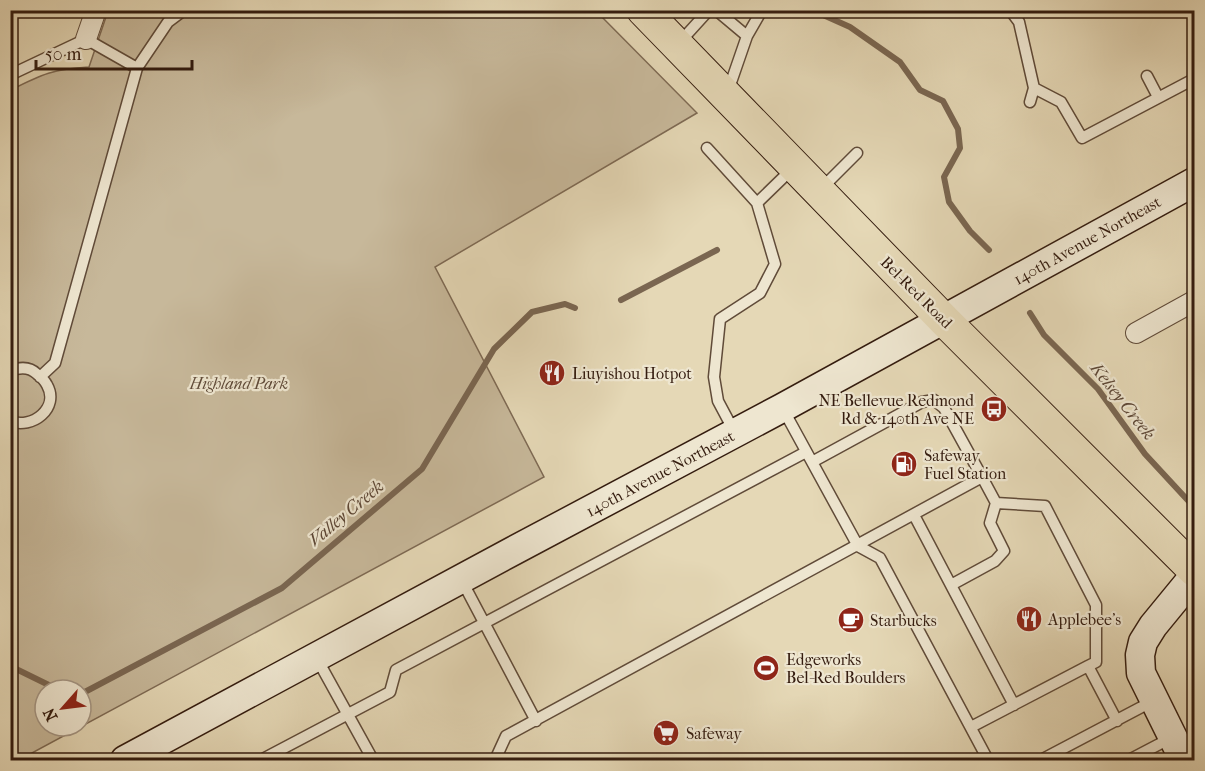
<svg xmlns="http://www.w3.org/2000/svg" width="1205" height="771" font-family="'IM FELL French Canon',serif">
	<rect width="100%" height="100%" fill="#e5d8b6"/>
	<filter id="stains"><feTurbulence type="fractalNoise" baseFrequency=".00333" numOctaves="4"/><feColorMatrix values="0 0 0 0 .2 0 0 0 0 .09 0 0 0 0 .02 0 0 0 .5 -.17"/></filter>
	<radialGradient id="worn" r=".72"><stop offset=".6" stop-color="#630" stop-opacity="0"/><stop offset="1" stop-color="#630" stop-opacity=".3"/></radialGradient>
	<path fill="#c7b89a" stroke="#7e6a54" stroke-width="1.5" fill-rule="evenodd" d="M 108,11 L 596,11 L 697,113 L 435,267 L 544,477 L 19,760 L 10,760 L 10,308 L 14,297 L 11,290 L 11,90 C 42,74 54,69 89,67 ZM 45,690 L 81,690 L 81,726 L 45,726 Z"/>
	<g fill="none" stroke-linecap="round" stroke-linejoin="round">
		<path stroke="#7a6651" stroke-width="6" d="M 812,10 L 850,27 L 900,62 L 920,90 L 943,101 L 958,129 L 960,148 L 944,177 L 949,202 L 970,231 L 989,250
			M 621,300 L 717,250
			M 1030,313 L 1044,335 L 1098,389 L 1145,454 L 1194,507
			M 10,666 L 59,690
			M 81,694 L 282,588 L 422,469 L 494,349 L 532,312 L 565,304 L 575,308"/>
		<defs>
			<path id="lane" d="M 716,10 L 747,36
				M 1010,10 L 1019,22 L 1034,88 L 1061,102 L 1082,138 L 1194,79
				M 679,43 L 709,10
				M 137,68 L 168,22 L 184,10
				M 10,75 L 86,39 L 137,68 L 55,363 L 40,377
				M 1147,76 L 1158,97
				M 728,91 L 747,36 L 762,10
				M 1030,102 L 1034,88
				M 707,148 L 757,203 L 792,169
				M 821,189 L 857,153
				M 10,371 C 20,367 30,367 37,374 C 41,377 45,381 47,385 C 60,408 32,430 10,421
				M 783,409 L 858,546 L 880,558 L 988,760
				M 735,433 L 718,401 L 714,377 L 720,319 L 760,293 L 775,264 L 757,203
				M 812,462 L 922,402 L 934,400 L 944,408 L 982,477
				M 914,515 L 1014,705
				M 461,579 L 536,721
				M 951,585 L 995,561 L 1004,551 L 990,523 L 996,503
				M 316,657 L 373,760
				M 971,727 L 1088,666
				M 261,760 L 390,692 L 396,670 L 806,452
				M 495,760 L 506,736 L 982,477 L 996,503 L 1045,506 L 1096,605 L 1096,662 L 1088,666 L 1117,721
				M 1041,760 L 1153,701
				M 1129,760 L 1171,738"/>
			<path id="street" d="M 86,39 L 96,10
				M 1136,333 L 1194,301"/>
			<path id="secondary" d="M 125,760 L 513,551 L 782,408 L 1194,182
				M 1184,760 L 1141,673 L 1140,655 L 1143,642 L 1153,626 L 1194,576"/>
			<path id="primary" d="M 643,10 L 944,320 L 1194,570"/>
		</defs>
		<use href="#lane" stroke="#604b39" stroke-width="13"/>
		<use href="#street" stroke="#604b39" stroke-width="22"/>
		<use href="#secondary" stroke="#341c0f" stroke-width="31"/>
		<use href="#primary" stroke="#341c0f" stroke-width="34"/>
		<use href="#lane" stroke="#eee6d0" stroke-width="10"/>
		<use href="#street" stroke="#eee6d0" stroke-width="20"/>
		<use href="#secondary" stroke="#eee6d0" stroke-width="28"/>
		<use href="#primary" stroke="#e5d8b6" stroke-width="32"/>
	</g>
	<defs>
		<symbol id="restaurant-disc" viewBox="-11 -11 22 22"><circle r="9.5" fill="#8f2418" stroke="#eee6d0"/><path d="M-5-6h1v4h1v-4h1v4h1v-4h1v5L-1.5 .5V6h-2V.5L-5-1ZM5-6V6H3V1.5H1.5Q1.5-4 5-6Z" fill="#fff"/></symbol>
		<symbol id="bus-disc" viewBox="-11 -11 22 22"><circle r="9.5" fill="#8f2418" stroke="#eee6d0"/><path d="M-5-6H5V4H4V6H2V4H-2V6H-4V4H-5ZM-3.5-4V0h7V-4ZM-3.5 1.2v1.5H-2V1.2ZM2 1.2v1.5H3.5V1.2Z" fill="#fff"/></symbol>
		<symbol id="fuel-disc" viewBox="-11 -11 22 22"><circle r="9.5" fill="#8f2418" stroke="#eee6d0"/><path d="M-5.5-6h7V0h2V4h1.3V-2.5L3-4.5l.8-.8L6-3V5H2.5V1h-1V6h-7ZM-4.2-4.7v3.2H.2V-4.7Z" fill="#fff"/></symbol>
		<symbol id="cafe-disc" viewBox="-11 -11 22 22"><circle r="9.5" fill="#8f2418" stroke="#eee6d0"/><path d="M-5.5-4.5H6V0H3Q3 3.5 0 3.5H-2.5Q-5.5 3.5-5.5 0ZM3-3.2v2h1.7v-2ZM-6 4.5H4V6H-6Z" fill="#fff"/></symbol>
		<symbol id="stadium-disc" viewBox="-11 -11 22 22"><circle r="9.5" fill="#8f2418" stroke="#eee6d0"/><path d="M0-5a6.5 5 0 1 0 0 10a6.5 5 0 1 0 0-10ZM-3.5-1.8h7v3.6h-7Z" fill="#fff"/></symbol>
		<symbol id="supermarket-disc" viewBox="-11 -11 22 22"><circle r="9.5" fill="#8f2418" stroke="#eee6d0"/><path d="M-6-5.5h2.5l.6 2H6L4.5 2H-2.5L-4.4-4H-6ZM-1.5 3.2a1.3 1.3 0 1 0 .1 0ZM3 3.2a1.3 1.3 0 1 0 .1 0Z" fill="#fff"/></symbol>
	</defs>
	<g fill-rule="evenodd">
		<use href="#restaurant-disc" x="537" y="358" width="30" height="30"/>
		<use href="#bus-disc" x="979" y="394" width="30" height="30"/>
		<use href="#fuel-disc" x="889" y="449" width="30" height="30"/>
		<use href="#restaurant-disc" x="1014" y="604" width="30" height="30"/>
		<use href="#cafe-disc" x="836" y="605" width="30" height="30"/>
		<use href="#stadium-disc" x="751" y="653" width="30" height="30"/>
		<use href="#supermarket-disc" x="651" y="718" width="30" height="30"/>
	</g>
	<g text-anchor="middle" stroke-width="4.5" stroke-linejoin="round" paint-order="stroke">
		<g font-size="16" fill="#341c0f" stroke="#eee6d0">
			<text transform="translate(1087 240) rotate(-29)" y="6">140th Avenue Northeast</text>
			<text transform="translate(917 292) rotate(45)" y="6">Bel-Red Road</text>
			<text transform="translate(660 473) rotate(-28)" y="6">140th Avenue Northeast</text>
		</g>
		<g font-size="16" fill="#341c0f" stroke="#eee6d0" text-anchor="start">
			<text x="572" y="379">Liuyishou Hotpot</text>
			<text x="974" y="406" text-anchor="end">NE Bellevue Redmond<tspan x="974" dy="18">Rd &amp; 140th Ave NE</tspan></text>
			<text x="924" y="461">Safeway<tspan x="924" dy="18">Fuel Station</tspan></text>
			<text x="1048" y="625">Applebee's</text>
			<text x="870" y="626">Starbucks</text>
			<text x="786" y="665">Edgeworks<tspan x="786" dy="18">Bel-Red Boulders</tspan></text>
			<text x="686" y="739">Safeway</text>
		</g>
		<g font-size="16" font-style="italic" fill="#604b39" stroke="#eee6d0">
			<text x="239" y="389">Highland Park</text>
		</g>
		<g font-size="18" font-style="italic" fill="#5d4736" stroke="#eee6d0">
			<text transform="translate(1123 401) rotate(52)" y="6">Kelsey Creek</text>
			<text transform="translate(346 513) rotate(-40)" y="6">Valley Creek</text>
		</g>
	</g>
	<rect width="1205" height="771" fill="none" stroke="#e5d8b6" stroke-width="36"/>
	<rect x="12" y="12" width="1181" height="747" fill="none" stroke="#341c0f" stroke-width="3"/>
	<rect x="18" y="18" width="1169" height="735" fill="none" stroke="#341c0f" stroke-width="1.5"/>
	<g transform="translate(63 708) rotate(242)"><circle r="28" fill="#eee6d0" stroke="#a49583" stroke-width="1.5"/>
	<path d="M0-4.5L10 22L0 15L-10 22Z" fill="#8f2418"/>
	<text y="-9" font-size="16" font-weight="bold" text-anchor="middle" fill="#341c0f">N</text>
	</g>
	<path d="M36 60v9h156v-9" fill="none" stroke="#341c0f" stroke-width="3"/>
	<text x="45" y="60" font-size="18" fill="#341c0f" stroke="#eee6d0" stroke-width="4.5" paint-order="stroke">50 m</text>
	<rect width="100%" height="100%" filter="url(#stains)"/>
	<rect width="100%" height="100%" fill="url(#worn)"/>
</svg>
